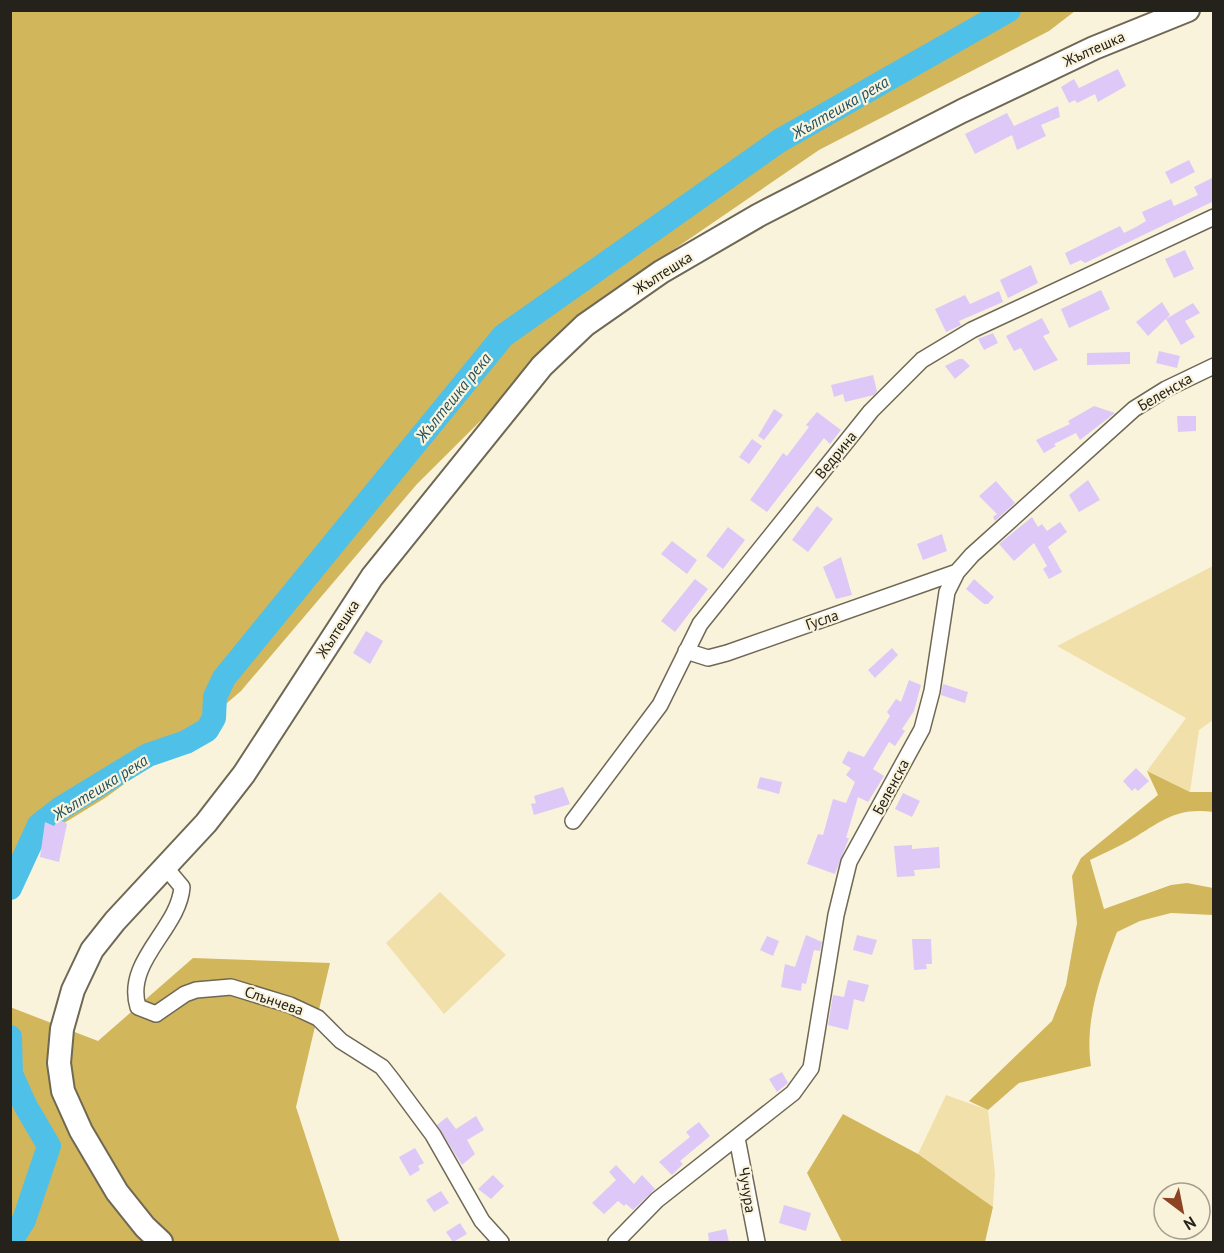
<svg xmlns="http://www.w3.org/2000/svg" width="1224" height="1253" font-family="'PT Sans',sans-serif">
	<rect width="100%" height="100%" fill="#faf3dc"/>
	<path fill="#f2e0aa" d="M 1213,566 L 1213,720 L 1199,730 L 1190,792 L 1147,771 L 1186,718 L 1057,646 Z
		M 440,892 L 506,955 L 444,1014 L 386,943 Z
		M 946,1095 L 988,1110 L 995,1173 L 993,1207 L 918,1154 Z"/>
	<path fill="#d2b65b" d="M 11,11 L 1075,11 L 1049,31 L 819,150 L 606,296 L 417,484 L 241,691 L 178,745 L 105,798 L 25,847 L 11,872 Z
		M 1147,771 L 1190,792 L 1213,792 L 1213,812 C 1176,807 1162,821 1132,839 C 1118,847 1104,853 1090,860 L 1104,909 L 1171,885 L 1187,883 L 1213,888 L 1213,915 L 1171,913 L 1140,921 L 1117,932 C 1101,974 1084,1021 1091,1066 L 1019,1083 L 988,1110 L 969,1101 L 1052,1021 L 1066,985 L 1077,923 L 1072,876 L 1081,858 L 1158,795 Z
		M 193,958 L 330,963 L 296,1107 L 340,1242 L 11,1242 L 10,1007 L 98,1041 Z
		M 843,1114 L 918,1154 L 993,1207 L 985,1242 L 842,1242 L 807,1173 Z"/>
	<g fill="none" stroke-linecap="round" stroke-linejoin="round">
		<path stroke="#4fc0e7" stroke-width="24" d="M 10,888 L 39,825 L 61,808 L 148,755 L 186,742 L 207,730 L 214,718 L 215,697 L 224,678 L 503,336 L 779,141 L 1009,10
			M 10,1037 L 11,1074 L 25,1105 L 49,1146 L 24,1220 L 10,1242"/>
	</g>
	<path fill="#ddc8f7" d="M 1118,69 L 1126,86 L 1098,102 L 1095,94 L 1077,103 L 1075,100 L 1069,103 L 1061,87 L 1074,79 L 1079,88 Z
		M 1058,106 L 1060,117 L 1041,125 L 1046,136 L 1017,150 L 1012,135 L 975,154 L 965,134 L 1007,113 L 1014,126 Z
		M 1189,160 L 1195,172 L 1171,184 L 1165,172 Z
		M 1214,177 L 1214,201 L 1085,263 L 1081,260 L 1070,265 L 1065,253 L 1120,226 L 1124,233 L 1136,227 L 1146,221 L 1142,212 L 1171,199 L 1174,206 L 1198,195 L 1194,187 Z
		M 1185,250 L 1194,269 L 1174,278 L 1165,259 Z
		M 1031,265 L 1038,283 L 1008,298 L 1000,280 Z
		M 1101,290 L 1110,309 L 1069,328 L 1061,309 Z
		M 999,291 L 1003,302 L 959,321 L 961,325 L 946,332 L 935,309 L 965,295 L 970,304 Z
		M 1162,302 L 1170,315 L 1148,336 L 1136,322 Z
		M 1193,303 L 1200,313 L 1185,321 L 1195,337 L 1181,345 L 1166,319 Z
		M 1042,318 L 1050,333 L 1043,336 L 1058,360 L 1034,371 L 1021,348 L 1014,351 L 1006,336 Z
		M 993,333 L 998,343 L 984,350 L 978,339 Z
		M 1159,351 L 1180,356 L 1177,368 L 1156,363 Z
		M 1130,352 L 1130,364 L 1087,365 L 1087,353 Z
		M 959,359 L 963,359 L 970,366 L 955,379 L 945,366 Z
		M 873,375 L 877,391 L 874,395 L 845,402 L 843,394 L 834,397 L 831,385 Z
		M 1094,406 L 1115,413 L 1080,440 L 1076,433 L 1054,444 L 1056,446 L 1044,453 L 1036,440 L 1070,424 L 1068,421 Z
		M 774,409 L 783,415 L 764,440 L 758,436 Z
		M 817,412 L 841,430 L 830,444 L 824,438 L 767,512 L 750,500 L 783,453 L 787,456 L 809,427 L 806,425 Z
		M 1177,416 L 1196,416 L 1196,431 L 1178,432 Z
		M 752,439 L 762,446 L 749,464 L 739,457 Z
		M 1088,480 L 1100,500 L 1079,512 L 1069,495 Z
		M 996,481 L 1015,503 L 995,521 L 993,517 L 997,514 L 979,496 Z
		M 817,506 L 833,519 L 808,552 L 792,540 Z
		M 1032,517 L 1038,527 L 1042,524 L 1047,531 L 1060,522 L 1067,532 L 1048,547 L 1062,572 L 1049,579 L 1043,569 L 1047,566 L 1034,543 L 1014,561 L 999,544 Z
		M 728,527 L 745,540 L 723,569 L 706,556 Z
		M 942,534 L 947,551 L 923,560 L 917,544 Z
		M 672,541 L 697,560 L 687,574 L 661,554 Z
		M 841,557 L 852,595 L 836,599 L 823,567 Z
		M 695,579 L 708,589 L 675,632 L 661,621 Z
		M 974,579 L 994,597 L 988,604 L 984,604 L 966,589 Z
		M 366,631 L 383,641 L 370,664 L 353,653 Z
		M 892,648 L 898,655 L 875,678 L 868,670 Z
		M 909,680 L 921,685 L 914,711 L 902,729 L 905,731 L 895,746 L 889,742 L 873,769 L 884,776 L 868,802 L 858,797 L 846,838 L 849,838 L 835,874 L 807,864 L 818,834 L 823,835 L 833,799 L 846,803 L 855,782 L 846,775 L 851,768 L 842,763 L 848,751 L 864,757 L 890,716 L 887,712 L 896,699 L 901,702 Z
		M 943,684 L 968,692 L 965,703 L 941,695 Z
		M 1136,768 L 1149,781 L 1138,791 L 1135,788 L 1132,791 L 1123,781 Z
		M 760,777 L 782,782 L 779,794 L 757,788 Z
		M 563,787 L 570,804 L 534,815 L 531,804 L 536,803 L 534,796 Z
		M 903,793 L 920,801 L 912,817 L 895,809 Z
		M 59,819 L 67,824 L 59,862 L 40,857 L 45,822 L 54,826 Z
		M 912,845 L 912,849 L 939,847 L 940,868 L 914,870 L 915,876 L 897,877 L 894,846 Z
		M 806,935 L 822,942 L 820,951 L 814,950 L 806,984 L 802,983 L 801,991 L 781,987 L 785,964 L 795,967 Z
		M 857,935 L 877,940 L 872,955 L 853,950 Z
		M 767,936 L 779,941 L 773,956 L 760,950 Z
		M 912,939 L 931,939 L 932,964 L 926,964 L 927,969 L 914,970 Z
		M 848,980 L 869,985 L 864,1002 L 854,999 L 848,1030 L 828,1025 L 833,995 L 844,997 Z
		M 782,1072 L 788,1083 L 777,1092 L 769,1079 Z
		M 476,1116 L 484,1130 L 467,1140 L 475,1154 L 462,1165 L 437,1125 L 447,1117 L 456,1129 Z
		M 699,1122 L 710,1136 L 680,1161 L 683,1164 L 672,1175 L 659,1162 L 690,1137 L 686,1132 Z
		M 415,1148 L 424,1163 L 418,1166 L 420,1170 L 410,1176 L 399,1157 Z
		M 616,1165 L 634,1184 L 642,1175 L 655,1189 L 633,1210 L 626,1204 L 624,1206 L 618,1201 L 604,1214 L 592,1203 L 616,1180 L 609,1172 Z
		M 493,1175 L 504,1186 L 491,1199 L 478,1189 Z
		M 441,1191 L 449,1203 L 434,1212 L 426,1200 Z
		M 784,1205 L 811,1213 L 806,1231 L 779,1223 Z
		M 460,1223 L 467,1234 L 453,1242 L 446,1232 Z
		M 726,1229 L 729,1242 L 709,1242 L 708,1233 Z"/>
	<g fill="none" stroke-linecap="round" stroke-linejoin="round">
		<defs>
			<path id="minor" d="M 686,651 L 708,658 L 727,653 L 957,572
				M 573,821 L 660,705 L 700,624 L 871,411 L 922,360 L 972,330 L 1214,217
				M 166,868 L 182,887 C 179,929 124,961 138,1007 L 156,1014 L 185,994 L 196,990 L 231,987 L 290,1005 L 318,1018 L 341,1041 L 382,1067 L 393,1081 L 433,1135 L 482,1221 L 501,1242
				M 737,1138 L 757,1242
				M 616,1242 L 657,1200 L 793,1093 L 811,1068 L 836,915 L 849,862 L 922,729 L 932,691 L 947,592 L 957,572 L 972,555 L 1134,409 L 1166,389 L 1214,366"/>
			<path id="secondary" d="M 161,1242 L 145,1227 L 117,1192 L 81,1131 L 63,1091 L 59,1063 L 62,1029 L 73,990 L 92,950 L 115,921 L 206,823 L 244,774 L 372,577 L 542,366 L 585,325 L 661,272 L 759,215 L 962,111 L 1094,48 L 1188,10"/>
		</defs>
		<use href="#minor" stroke="#6f6854" stroke-width="18"/>
		<use href="#secondary" stroke="#6f6854" stroke-width="26"/>
		<use href="#minor" stroke="#fff" stroke-width="15"/>
		<use href="#secondary" stroke="#fff" stroke-width="22"/>
	</g>
	<g text-anchor="middle" stroke-width="4.5" stroke-linejoin="round" paint-order="stroke">
		<g font-size="15" fill="#24221a" stroke="#faf3dc">
			<text transform="translate(1094 49) rotate(-24)" y="5">Жълтешка</text>
			<text transform="translate(663 273) rotate(-32)" y="5">Жълтешка</text>
			<text transform="translate(1165 392) rotate(-30)" y="5">Беленска</text>
			<text transform="translate(836 455) rotate(-51)" y="5">Ведрина</text>
			<text transform="translate(822 620) rotate(-19)" y="5">Гусла</text>
			<text transform="translate(338 629) rotate(-57)" y="5">Жълтешка</text>
			<text transform="translate(891 787) rotate(-62)" y="5">Беленска</text>
			<text transform="translate(274 1001) rotate(19)" y="5">Слънчева</text>
			<text transform="translate(747 1190) rotate(81)" y="5">Чучура</text>
		</g>
		<g font-size="16" font-style="italic" fill="#1f4f5f" stroke="#faf3dc">
			<text transform="translate(840 107) rotate(-30)" y="6">Жълтешка река</text>
			<text transform="translate(453 397) rotate(-51)" y="6">Жълтешка река</text>
			<text transform="translate(100 787) rotate(-32)" y="6">Жълтешка река</text>
		</g>
	</g>
	<rect width="1224" height="1253" fill="none" stroke="#24221a" stroke-width="24"/>
	<g transform="translate(1182 1211) rotate(148)"><circle r="28" fill="#faf3dc" stroke="#a49f8e" stroke-width="1.5"/>
	<path d="M0-4.5L10 22L0 15L-10 22Z" fill="#8c4423"/>
	<text y="-9" font-size="16" font-weight="bold" text-anchor="middle" fill="#24221a">N</text>
	</g>
</svg>
